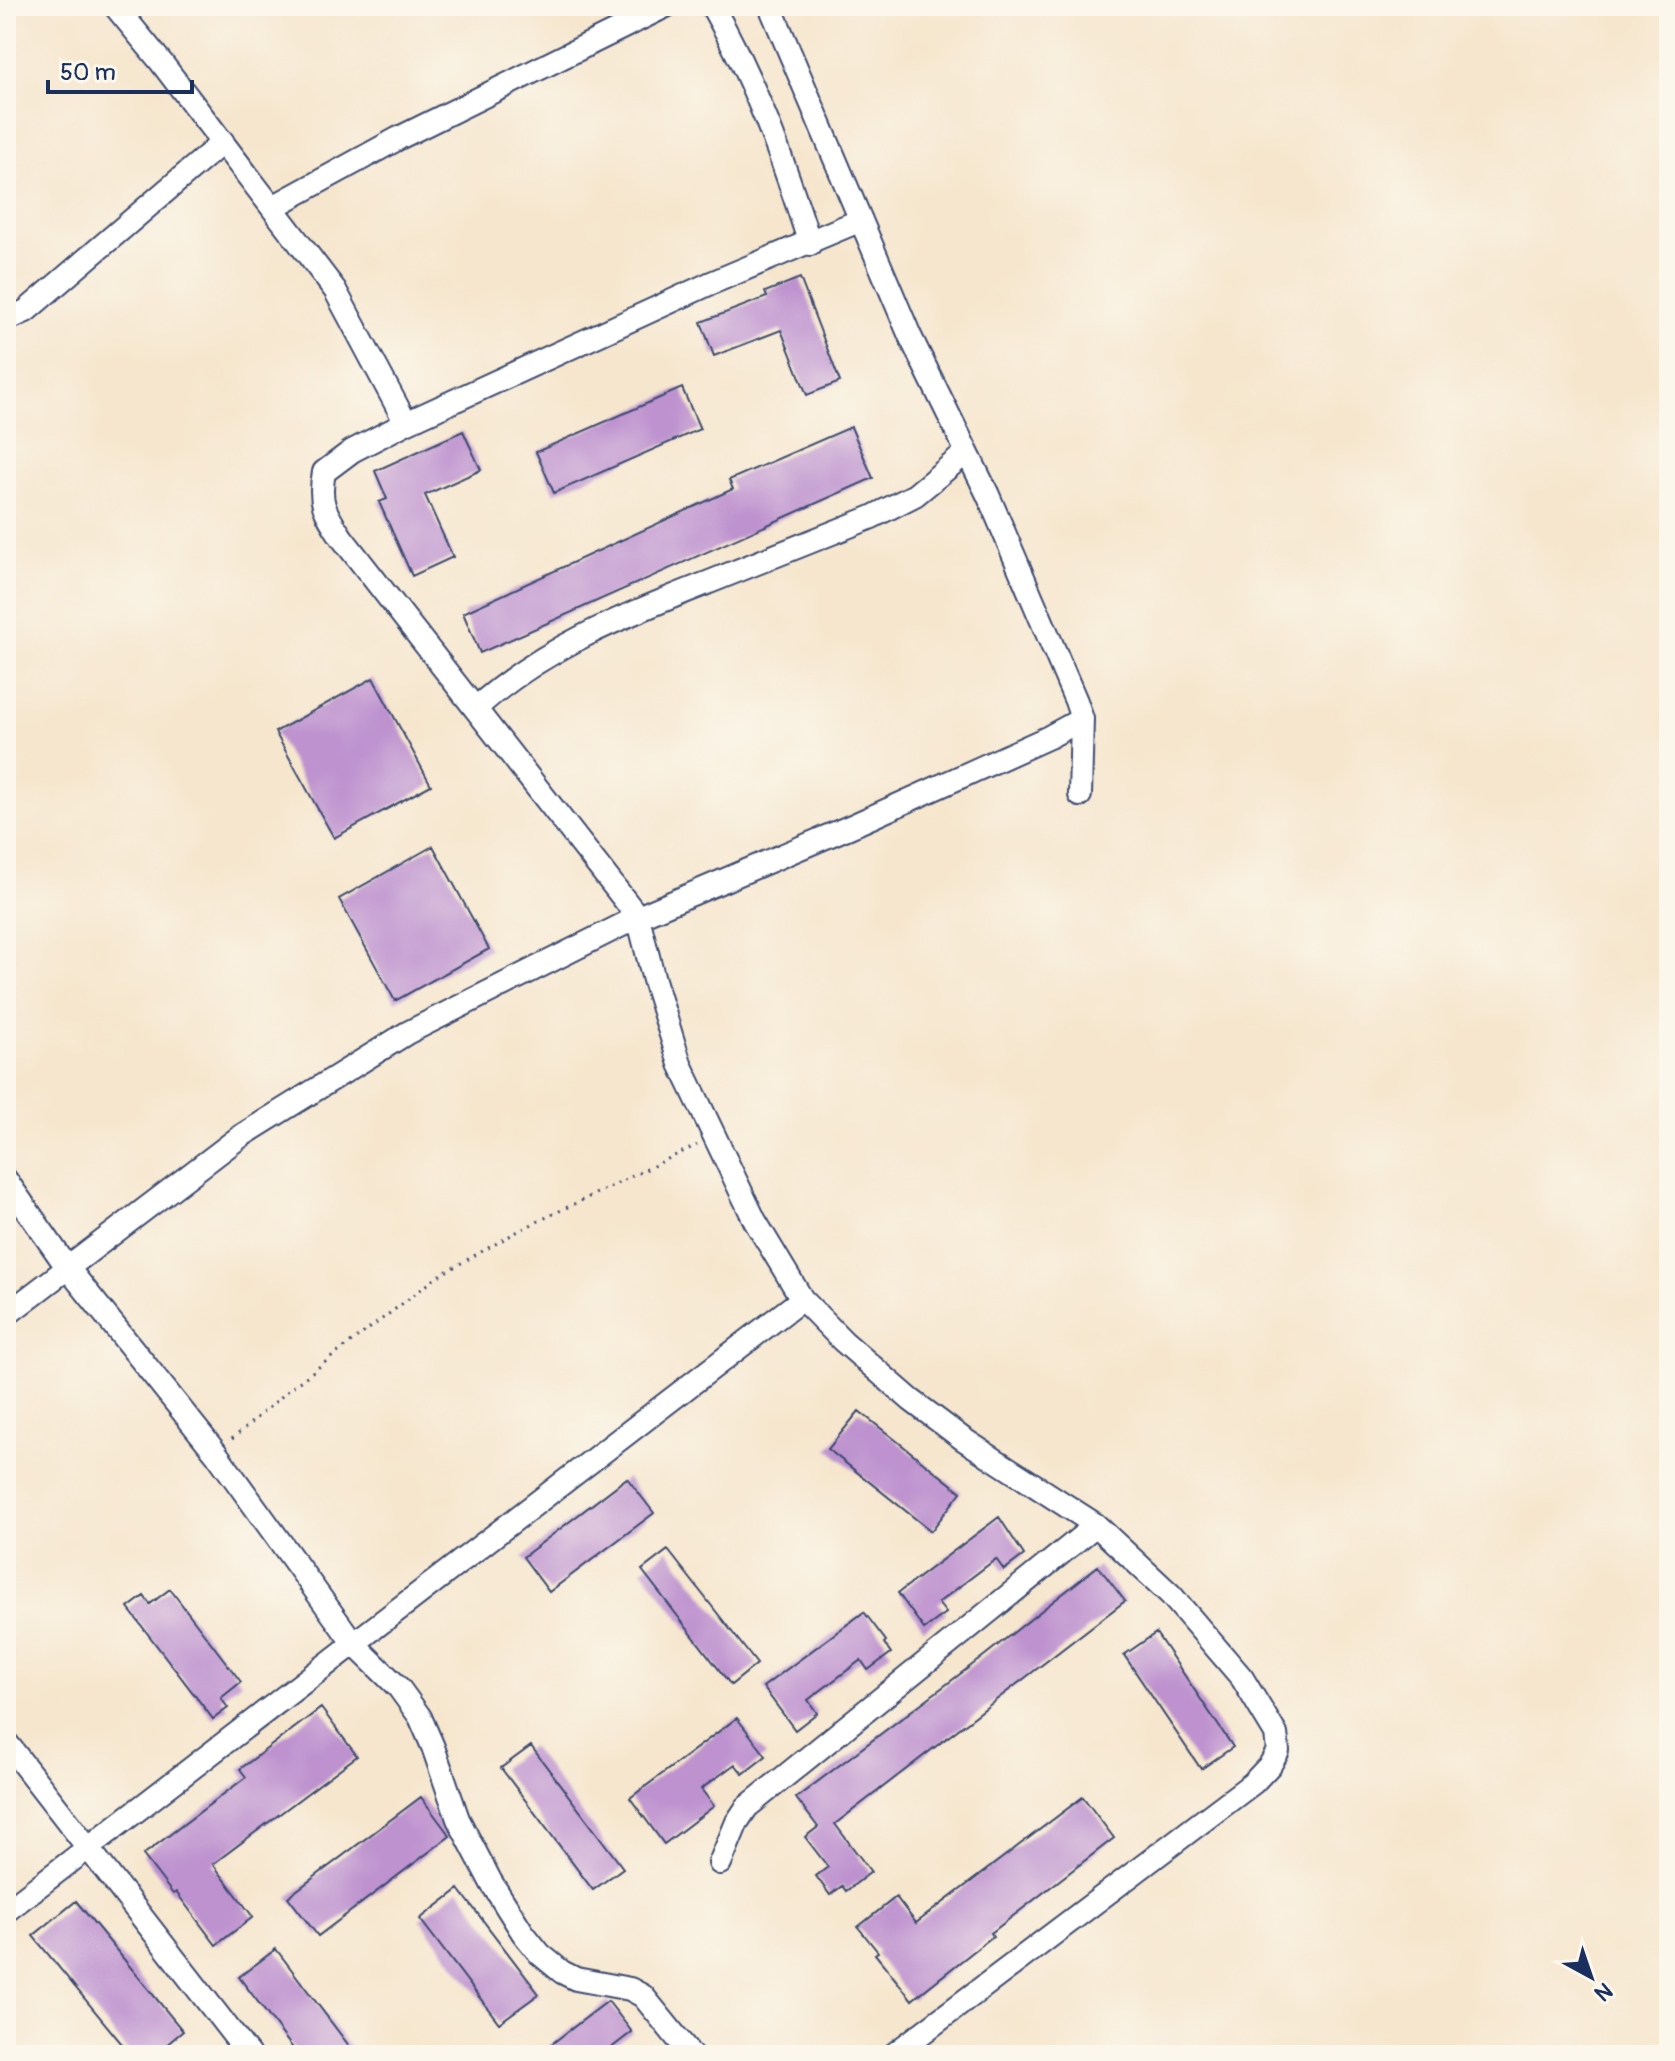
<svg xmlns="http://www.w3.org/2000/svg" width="1675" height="2061" font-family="Pangolin,sans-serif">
	<rect width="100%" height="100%" fill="#fbf7ec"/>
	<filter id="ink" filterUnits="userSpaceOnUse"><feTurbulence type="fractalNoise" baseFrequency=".0125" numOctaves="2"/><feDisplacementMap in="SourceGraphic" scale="16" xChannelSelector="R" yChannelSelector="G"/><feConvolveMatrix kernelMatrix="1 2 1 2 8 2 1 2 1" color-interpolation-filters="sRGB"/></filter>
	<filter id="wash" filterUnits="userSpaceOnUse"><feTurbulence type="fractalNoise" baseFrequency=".006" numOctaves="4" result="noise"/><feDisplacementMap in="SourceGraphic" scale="32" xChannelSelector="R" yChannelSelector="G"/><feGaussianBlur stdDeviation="1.8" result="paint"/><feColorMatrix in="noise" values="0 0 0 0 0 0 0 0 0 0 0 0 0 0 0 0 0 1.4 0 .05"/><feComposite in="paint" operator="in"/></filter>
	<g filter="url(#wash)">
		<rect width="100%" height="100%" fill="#f6e6ce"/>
		<g id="blocks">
			<path fill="#bd92cf" d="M 800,278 L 840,382 L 807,395 L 781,330 L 714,356 L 701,322 L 767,297 L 765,292 Z
				M 682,388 L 700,429 L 554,493 L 536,452 Z
				M 851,427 L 873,478 L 480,653 L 463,613 L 733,489 L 729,480 Z
				M 463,431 L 481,470 L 425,495 L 453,557 L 412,576 L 379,502 L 387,499 L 375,471 Z
				M 373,678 L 431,785 L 334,838 L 275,732 Z
				M 433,846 L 489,949 L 395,1001 L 339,899 Z
				M 859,1411 L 961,1492 L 931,1531 L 828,1449 Z
				M 627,1478 L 654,1513 L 549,1592 L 523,1557 Z
				M 999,1517 L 1024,1555 L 1004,1570 L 996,1559 L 938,1603 L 946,1613 L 924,1629 L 898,1593 Z
				M 668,1550 L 757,1664 L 731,1685 L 642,1570 Z
				M 1098,1566 L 1125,1601 L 835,1824 L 871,1872 L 846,1891 L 842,1886 L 830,1895 L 816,1876 L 828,1867 L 805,1837 L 818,1827 L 796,1798 L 980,1659 Z
				M 170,1589 L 241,1682 L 221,1698 L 228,1708 L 213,1719 L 128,1608 L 144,1596 L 150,1604 Z
				M 864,1612 L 886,1641 L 884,1643 L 891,1653 L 868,1670 L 861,1660 L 808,1700 L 817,1713 L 795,1730 L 763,1687 Z
				M 1156,1633 L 1233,1747 L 1201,1769 L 1124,1655 Z
				M 321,1708 L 357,1756 L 213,1864 L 253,1917 L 216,1945 L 176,1892 L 173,1894 L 143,1855 L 246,1777 L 240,1769 Z
				M 737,1718 L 766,1756 L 743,1774 L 735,1764 L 701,1789 L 714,1806 L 664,1844 L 630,1798 Z
				M 531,1746 L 623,1868 L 593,1890 L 501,1768 Z
				M 421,1797 L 450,1836 L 318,1936 L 288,1897 Z
				M 1083,1797 L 1114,1838 L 991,1933 L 993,1936 L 912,2000 L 875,1954 L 878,1952 L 858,1927 L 896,1897 L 916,1923 Z
				M 459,1889 L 539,1994 L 499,2023 L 420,1919 Z
				M 76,1901 L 183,2031 L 154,2055 L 131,2055 L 33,1936 Z
				M 276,1949 L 356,2055 L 298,2055 L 239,1977 Z
				M 608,2001 L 632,2032 L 602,2055 L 537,2055 Z"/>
		</g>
	</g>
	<g filter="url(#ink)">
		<use href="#blocks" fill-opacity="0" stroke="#3c4a6f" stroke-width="2"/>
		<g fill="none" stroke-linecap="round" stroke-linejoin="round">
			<defs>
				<path id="minor" d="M 115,6 L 161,62 L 335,290 L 406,423
					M 712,6 C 755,81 784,162 810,244
					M 770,6 L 910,336 L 988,495 L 1076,701 L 1082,719 L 1080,795
					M 273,207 L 399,138 L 666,6
					M 861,220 L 709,284 L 406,423 L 352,451 L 324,472 C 318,503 325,512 342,538 L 638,917 L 654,980 L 680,1064 L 755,1221 L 802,1299 L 843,1341 L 911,1400 L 963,1439 L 1096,1525 L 1171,1595 L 1242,1678 L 1276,1734 L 1278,1751 L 1270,1765 L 1253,1783 L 893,2055
					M 6,320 L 26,311 L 223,142
					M 476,708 C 544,647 623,616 707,583 C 762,561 817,539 872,517 L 915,495 L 967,452
					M 6,1180 L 67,1267 L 216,1453 L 354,1644 L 399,1688 L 420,1717 L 433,1747 L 458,1819 L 491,1882 L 523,1933 L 540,1954 L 562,1972 L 576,1979 L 630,1989 L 643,1996 L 691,2055
					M 6,1315 L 241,1136 L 407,1033 L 638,917 L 854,825 L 1049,737 L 1082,719
					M 6,1742 L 249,2055
					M 720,1863 L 737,1822 L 747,1807 L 1096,1525
					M 6,1911 L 802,1299"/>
			</defs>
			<use href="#minor" stroke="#3c4a6f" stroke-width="26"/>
			<path stroke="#3c4a6f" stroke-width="3" stroke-dasharray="2 6" stroke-linecap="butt" d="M 232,1439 L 295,1385 L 440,1275 L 522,1229 L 697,1145"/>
			<use href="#minor" stroke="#fff" stroke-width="22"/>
		</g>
	</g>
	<rect width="1675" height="2061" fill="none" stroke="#fbf7ec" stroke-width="32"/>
	<g transform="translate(1591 1977) rotate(140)" stroke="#fbf7ec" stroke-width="6" paint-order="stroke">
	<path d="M0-6L14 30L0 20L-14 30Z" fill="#1b2f5e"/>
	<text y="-12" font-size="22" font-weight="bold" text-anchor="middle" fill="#1b2f5e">N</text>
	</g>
	<path d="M48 80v12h144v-12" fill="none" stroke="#1b2f5e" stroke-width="4"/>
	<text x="60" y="80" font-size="24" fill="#1b2f5e" stroke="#fbf7ec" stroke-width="6" paint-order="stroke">50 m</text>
</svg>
